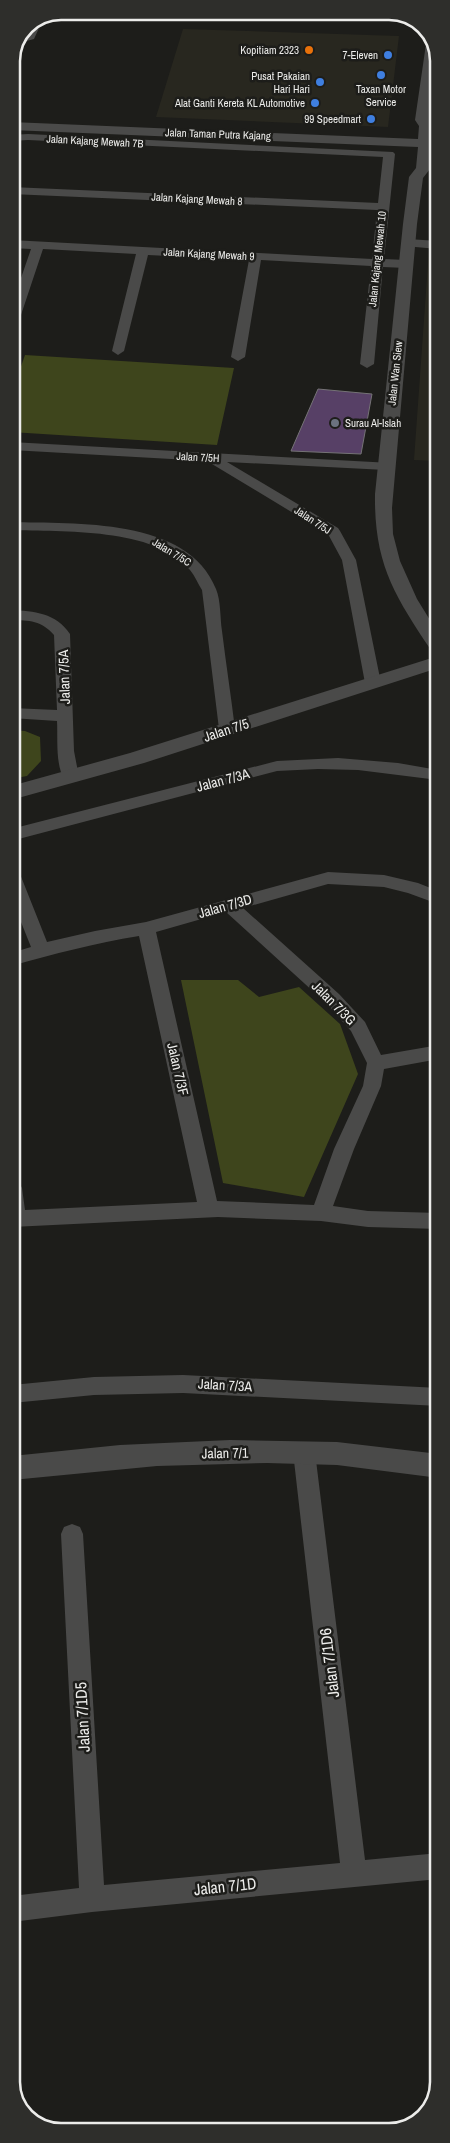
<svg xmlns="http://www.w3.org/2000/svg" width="450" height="2143" font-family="'Archivo Narrow',sans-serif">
	<rect width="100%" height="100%" fill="#1d1d1a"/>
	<path fill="#28271f" d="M 183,29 L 399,36 L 388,127 L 156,117 Z
		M 429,250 L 438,251 L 438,461 L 414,460 Z"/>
	<path fill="#3e451c" d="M 25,355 L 234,368 L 217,445 L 11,432 L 11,395 Z
		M 11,730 L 25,731 L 40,737 L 41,761 L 27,776 L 11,779 Z
		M 181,980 L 238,980 L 259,997 L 299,987 L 340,1024 L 358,1074 L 304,1197 L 223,1183 Z"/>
	<path fill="#574066" stroke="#757376" d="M 318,389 L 372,394 L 361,454 L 291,451 Z"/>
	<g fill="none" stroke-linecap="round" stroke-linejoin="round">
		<path fill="#4a4a49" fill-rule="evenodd" d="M 43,19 L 34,39 L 19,43 L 32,23 Z
			M 425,98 L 438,98 L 438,104 L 421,103 L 420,101 L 421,99 Z
			M 28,134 L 393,152 L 395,154 L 384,259 L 406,260 L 412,264 L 406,268 L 383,267 L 374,364 L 367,368 L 360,364 L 371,266 L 261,260 L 245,357 L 238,361 L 231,357 L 249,260 L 148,255 L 124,351 L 118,355 L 112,351 L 136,254 L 43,249 L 17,327 L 11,331 L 11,307 L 31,249 L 11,248 L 11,240 L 372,259 L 377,210 L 11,194 L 11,187 L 378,203 L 383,157 L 28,140 L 11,141 L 11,135 Z
			M 408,239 L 438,241 L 438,249 L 404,246 L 402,243 Z
			M 11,442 L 391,463 L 393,466 L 386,470 L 227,462 L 338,528 L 340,531 L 356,560 L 381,683 L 379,687 L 367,687 L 365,683 L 342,560 L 328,534 L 207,461 L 11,450 Z
			M 11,522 C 75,524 188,517 216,589 C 221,601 220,618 222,631 C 226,664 231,696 235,729 L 233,733 L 227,734 L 221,733 L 219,729 L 202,590 C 198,584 195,576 190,570 C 155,527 62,532 11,530 Z
			M 11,610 C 34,611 56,613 70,634 L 74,751 L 79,777 L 77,781 L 71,782 L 65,781 C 55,765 58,739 57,721 L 11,718 L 11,708 L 57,710 L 54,635 C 42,621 29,620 11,620 Z
			M 338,758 L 398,763 L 438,770 L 438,780 L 358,770 L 318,769 L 277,771 L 11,841 L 11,829 L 277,761 Z
			M 11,868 L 17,870 L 20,874 L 47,942 L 95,931 L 146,922 L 328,872 L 384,875 L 418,883 L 438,891 L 438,904 L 408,893 L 384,887 L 328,884 L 243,908 L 339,994 L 365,1022 L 381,1055 L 439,1045 L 439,1059 L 384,1069 L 381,1086 L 354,1149 L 333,1206 L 368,1211 L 439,1213 L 439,1229 L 368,1227 L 321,1221 L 218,1217 L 12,1227 L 12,1180 L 19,1182 L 22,1188 L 25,1210 L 197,1202 L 139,936 C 95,943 54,954 11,966 L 11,953 L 31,947 L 11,897 ZM 226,912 L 327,1004 L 351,1031 L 367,1063 L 363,1086 L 334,1149 L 314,1205 L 217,1201 L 156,932 Z
			M 183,1375 L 439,1388 L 439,1406 L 183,1393 L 94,1395 L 12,1403 L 12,1385 L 94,1377 Z
			M 304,1442 L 312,1445 L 315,1452 L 365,1860 L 439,1853 L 439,1879 L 92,1912 L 12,1922 L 12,1896 L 79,1888 L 61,1534 L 64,1527 L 72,1524 L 80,1527 L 83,1534 L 104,1885 L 340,1863 L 293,1452 L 296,1445 Z"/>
		<path fill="#4a4a49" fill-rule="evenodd" d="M 427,37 L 429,37 L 436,50 L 429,120 L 433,126 L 430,169 L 423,178 L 417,224 L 392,508 L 393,534 L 400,561 L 417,599 L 438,633 L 438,652 L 431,650 C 394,595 374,563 375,494 L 403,224 L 409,177 L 416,168 L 418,147 L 11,130 L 11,122 L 418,139 L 419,126 L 415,120 Z
			M 438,656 L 438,668 L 144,763 L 11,800 L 11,786 L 130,753 Z
			M 230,1440 L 337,1442 L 439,1454 L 439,1478 L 337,1465 L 267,1463 L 157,1466 L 12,1480 L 12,1456 L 120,1445 Z"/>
	</g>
	<circle fill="#e8710a" stroke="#1d1d1a" stroke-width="2" cx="309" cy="50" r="5"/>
	<g fill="#3f7fe0" stroke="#1d1d1a" stroke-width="2">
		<circle cx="388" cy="55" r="5"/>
		<circle cx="381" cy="75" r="5"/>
		<circle cx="320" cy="82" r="5"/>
		<circle cx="315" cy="103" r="5"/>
		<circle cx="371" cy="119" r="5"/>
	</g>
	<circle fill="#6b7280" stroke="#1d1d1a" stroke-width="2" cx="335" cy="423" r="5"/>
	<g text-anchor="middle" stroke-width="5" stroke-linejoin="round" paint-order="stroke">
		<g font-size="11" fill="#ececea" stroke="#1d1d1a" text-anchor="end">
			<text x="299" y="54">Kopitiam 2323</text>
			<text x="378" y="59">7-Eleven</text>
			<text x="310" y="80">Pusat Pakaian<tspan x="310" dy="13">Hari Hari</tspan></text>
			<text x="381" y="93" text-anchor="middle">Taxan Motor<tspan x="381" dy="13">Service</tspan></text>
			<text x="305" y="107">Alat Ganti Kereta KL Automotive</text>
			<text x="361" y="123">99 Speedmart</text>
			<text x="345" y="427" text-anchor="start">Surau Al-Islah</text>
		</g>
		<g font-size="11" fill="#ececea" stroke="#1d1d1a">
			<text transform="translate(218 134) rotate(2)" y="4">Jalan Taman Putra Kajang</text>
			<text transform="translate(95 141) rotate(3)" y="4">Jalan Kajang Mewah 7B</text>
			<text transform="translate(197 199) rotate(3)" y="4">Jalan Kajang Mewah 8</text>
			<text transform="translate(209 254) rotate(3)" y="4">Jalan Kajang Mewah 9</text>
			<text transform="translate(377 259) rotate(-84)" y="4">Jalan Kajang Mewah 10</text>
			<text transform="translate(395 373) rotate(-84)" y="4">Jalan Wan Siew</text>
			<text transform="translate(198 457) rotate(3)" y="4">Jalan 7/5H</text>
			<text transform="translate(313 520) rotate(33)" y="4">Jalan 7/5J</text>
			<text transform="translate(172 552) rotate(31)" y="4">Jalan 7/5C</text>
		</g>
		<g font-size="14" fill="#ececea" stroke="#1d1d1a">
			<text transform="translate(64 677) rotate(-92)" y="5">Jalan 7/5A</text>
			<text transform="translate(226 730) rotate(-18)" y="5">Jalan 7/5</text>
			<text transform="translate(223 780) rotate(-15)" y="5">Jalan 7/3A</text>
			<text transform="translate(225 906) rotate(-16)" y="5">Jalan 7/3D</text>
			<text transform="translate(334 1003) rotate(45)" y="5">Jalan 7/3G</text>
			<text transform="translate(178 1069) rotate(77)" y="5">Jalan 7/3F</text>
			<text transform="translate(225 1385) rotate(3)" y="5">Jalan 7/3A</text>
			<text transform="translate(225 1453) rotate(-1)" y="5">Jalan 7/1</text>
		</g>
		<g font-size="16" fill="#ececea" stroke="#1d1d1a">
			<text transform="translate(329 1663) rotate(-97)" y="6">Jalan 7/1D6</text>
			<text transform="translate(82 1717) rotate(-93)" y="6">Jalan 7/1D5</text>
			<text transform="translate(225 1886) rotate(-6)" y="6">Jalan 7/1D</text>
		</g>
	</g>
	<path d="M0 0H450V2143H0ZM61 20H389A41 41 0 0 1 430 61V2082A41 41 0 0 1 389 2123H61A41 41 0 0 1 20 2082V61A41 41 0 0 1 61 20Z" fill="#2e2e2b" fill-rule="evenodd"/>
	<path fill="none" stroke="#ececea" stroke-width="2.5" d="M61 20H389A41 41 0 0 1 430 61V2082A41 41 0 0 1 389 2123H61A41 41 0 0 1 20 2082V61A41 41 0 0 1 61 20Z"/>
</svg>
